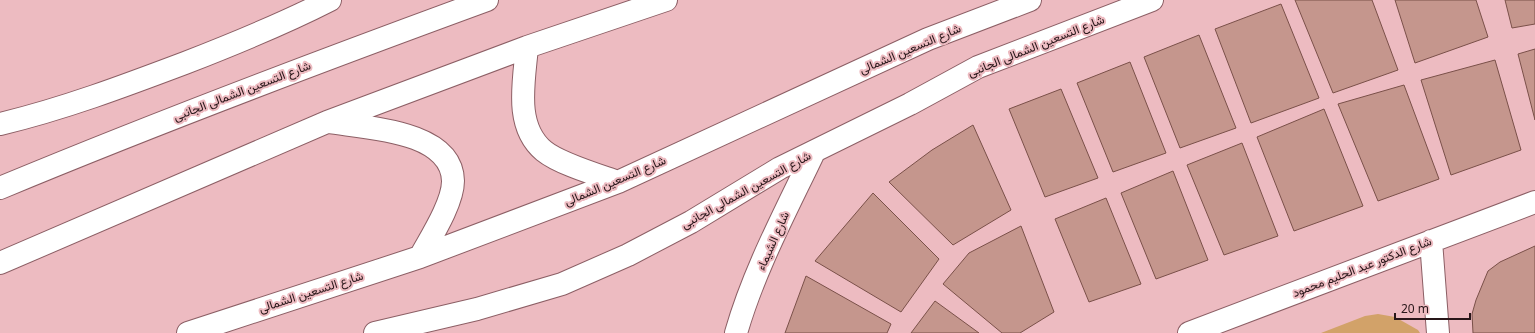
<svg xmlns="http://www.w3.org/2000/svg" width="1535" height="333" font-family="'Noto Sans',Vazirmatn,sans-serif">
	<rect width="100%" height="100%" fill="#edbbc1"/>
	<path fill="#d2a269" d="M 1378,314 L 1395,317 L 1418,330 L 1420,333 L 1321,333 L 1365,316 Z"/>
	<path fill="#c5968d" stroke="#7a5049" d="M 1295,0 L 1372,0 L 1398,70 L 1333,93 Z
		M 1395,0 L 1476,0 L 1488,37 L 1415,63 Z
		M 1505,0 L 1535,0 L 1535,24 L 1512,28 Z
		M 1281,4 L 1319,98 L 1251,123 L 1215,29 Z
		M 1199,35 L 1236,128 L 1180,148 L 1144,57 Z
		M 1535,49 L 1535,120 L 1518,54 Z
		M 1495,60 L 1521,150 L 1451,175 L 1421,80 Z
		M 1130,62 L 1166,153 L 1113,172 L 1077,83 Z
		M 1404,85 L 1439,179 L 1378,201 L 1338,104 Z
		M 1061,89 L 1098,178 L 1045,197 L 1009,109 Z
		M 1324,109 L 1363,206 L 1294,231 L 1257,137 Z
		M 973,125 L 1011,210 L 953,245 L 889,182 L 932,150 Z
		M 1242,143 L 1278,236 L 1224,255 L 1187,165 Z
		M 1173,171 L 1208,260 L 1156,279 L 1121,193 Z
		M 873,193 L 939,259 L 901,312 L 815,261 Z
		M 1106,198 L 1141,284 L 1089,302 L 1055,219 Z
		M 1021,226 L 1054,312 L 1020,333 L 1002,333 L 943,284 L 969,253 Z
		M 1535,246 L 1535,333 L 1473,333 L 1472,314 L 1476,300 L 1488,271 L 1500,262 Z
		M 806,276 L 891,324 L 887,333 L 785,333 Z
		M 935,301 L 979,333 L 911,333 Z"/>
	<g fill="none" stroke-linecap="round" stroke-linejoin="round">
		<defs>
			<path id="minor" d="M 0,124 C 63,109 124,86 185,63 C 234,44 283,24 330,0
				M 0,188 C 161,121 323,60 487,0
				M 1431,241 L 1438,333
				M 375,333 L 477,309 L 562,284 L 628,255 L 691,222 L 780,168 L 910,104 L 978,67 L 1152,0
				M 736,333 C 754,270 786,211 814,152
				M 1189,333 L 1535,202"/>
			<path id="major" d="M 527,47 C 524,82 514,126 544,151 C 560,164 598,175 618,182
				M 328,122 C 365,128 452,130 453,181 C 453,203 431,237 420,257
				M 0,263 L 327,122 L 527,47 L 666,0
				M 188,333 L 420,257 L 618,182 L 928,39 L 1030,0"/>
		</defs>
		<use href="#minor" stroke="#8c5f65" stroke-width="24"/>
		<use href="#major" stroke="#8c5f65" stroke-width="24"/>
		<use href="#minor" stroke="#fff" stroke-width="22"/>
		<use href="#major" stroke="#fff" stroke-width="22"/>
	</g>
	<g text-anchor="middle" stroke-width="4" stroke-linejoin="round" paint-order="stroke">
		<g font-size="12" fill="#281619" stroke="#edbbc1">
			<text transform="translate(1036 46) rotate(-22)" y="4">شارع التسعين الشمالى الجانبى</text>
			<text transform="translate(910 49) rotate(-23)" y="4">شارع التسعين الشمالى</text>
			<text transform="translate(242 91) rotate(-21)" y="4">شارع التسعين الشمالى الجانبى</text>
			<text transform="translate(615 181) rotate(-23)" y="4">شارع التسعين الشمالى</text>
			<text transform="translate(746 190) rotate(-29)" y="4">شارع التسعين الشمالى الجانبى</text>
			<text transform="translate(773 241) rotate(-66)" y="4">شارع الشيماء</text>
			<text transform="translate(1362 267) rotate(-21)" y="4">شارع الدكتور عبد الحليم محمود</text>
			<text transform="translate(311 292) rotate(-18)" y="4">شارع التسعين الشمالى</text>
		</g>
	</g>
	<path d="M1395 313v6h75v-6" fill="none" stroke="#281619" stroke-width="2"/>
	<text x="1401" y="313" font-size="12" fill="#281619" stroke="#edbbc1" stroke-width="3" paint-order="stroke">20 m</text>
</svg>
